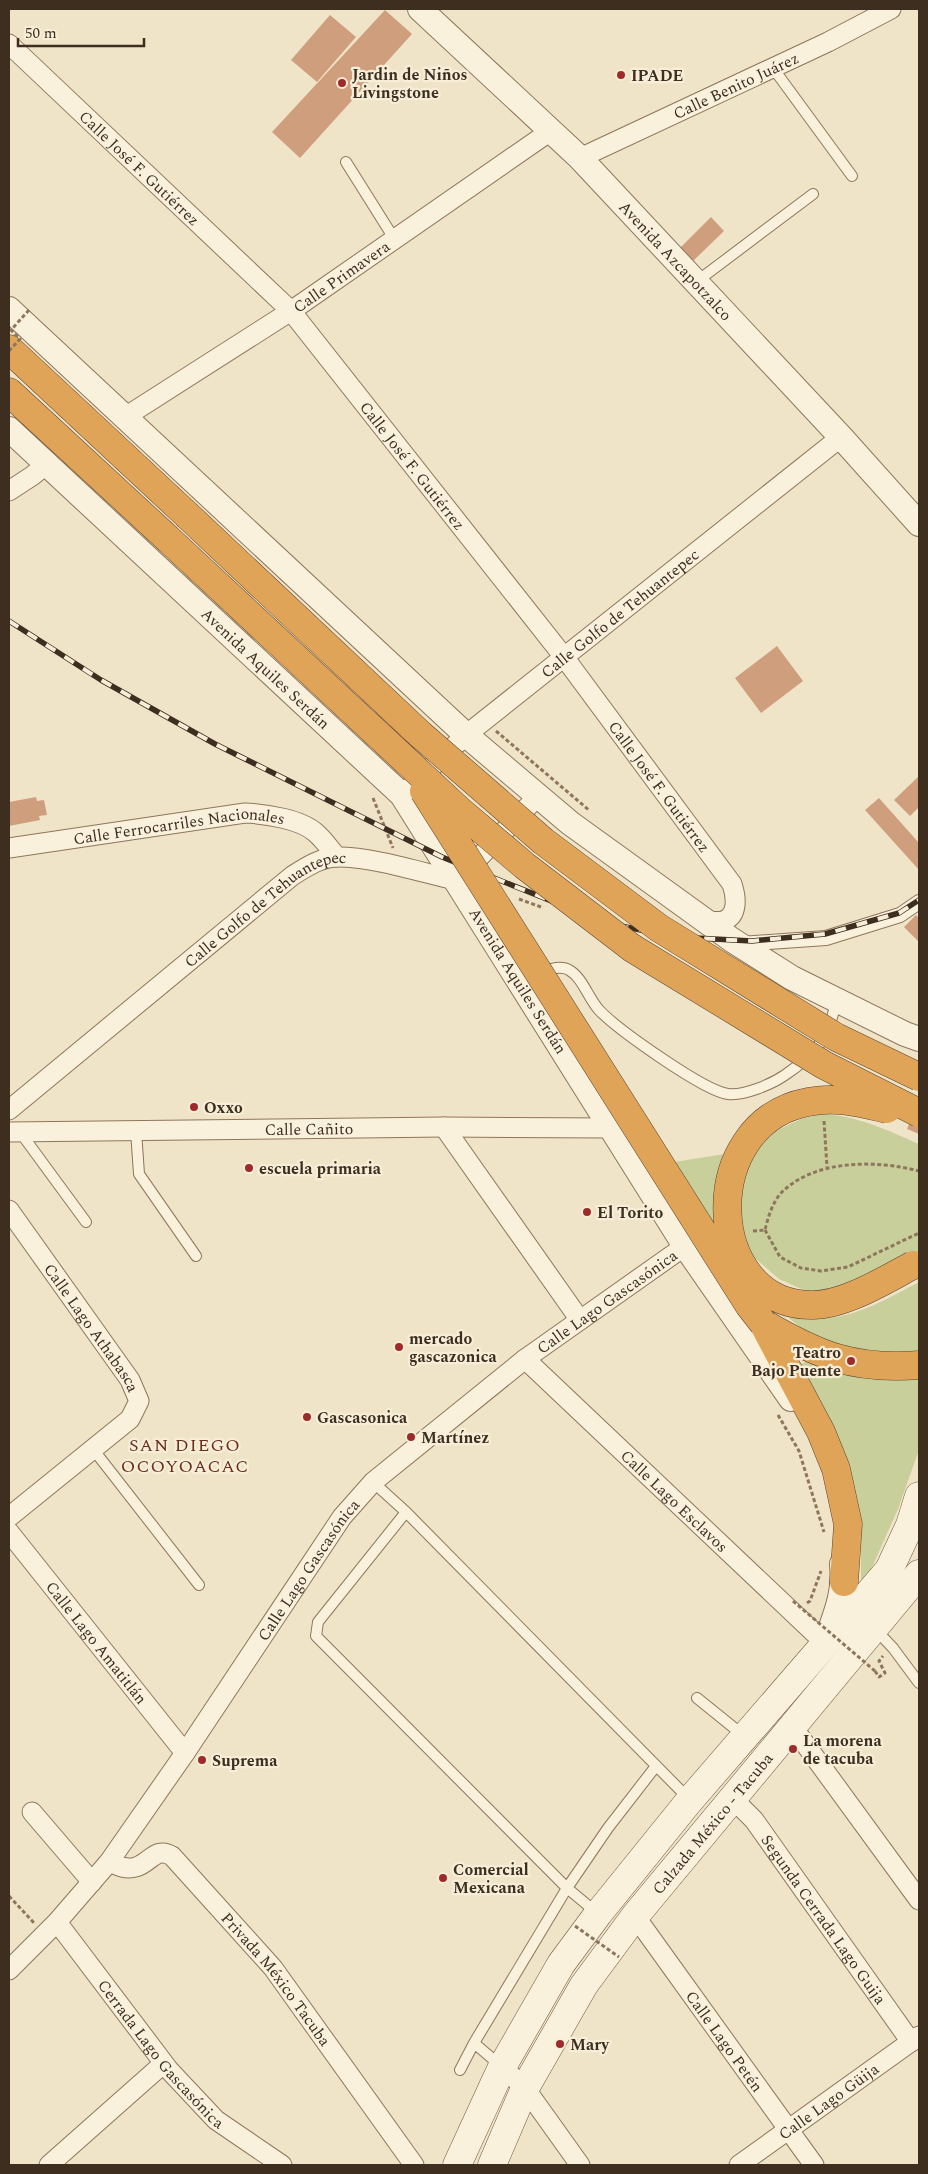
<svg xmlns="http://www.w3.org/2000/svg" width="928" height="2174" font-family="Spectral,serif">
	<rect width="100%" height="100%" fill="#f0e4c8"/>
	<path fill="#c9cf9b" d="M 823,1114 C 858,1116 887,1130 919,1144 L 919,1254 L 833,1292 L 806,1291 L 779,1279 L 756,1259 L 710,1263 L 649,1166 L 756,1149 L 776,1131 L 801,1119 Z
		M 919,1282 L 919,1450 L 898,1509 L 861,1592 L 861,1519 L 848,1465 L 796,1367 L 810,1359 L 810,1335 L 770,1303 C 784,1307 807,1318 822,1318 C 856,1318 890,1297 919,1282 Z"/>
	<path fill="#cf9f7d" d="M 385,10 L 412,34 L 300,158 L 272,132 Z
		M 330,15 L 356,37 L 317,82 L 291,60 Z
		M 711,217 L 724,231 L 691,263 L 678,250 Z
		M 777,646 L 803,681 L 761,713 L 735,678 Z
		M 919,776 L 919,807 L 910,816 L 894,800 Z
		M 36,797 L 37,801 L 44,800 L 47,815 L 39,816 L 40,820 L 9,826 L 9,802 Z
		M 879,798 L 919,843 L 919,870 L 865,810 Z
		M 916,915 L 919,918 L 919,942 L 904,927 Z
		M 919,1100 L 919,1134 L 907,1129 Z"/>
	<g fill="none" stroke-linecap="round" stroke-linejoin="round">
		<defs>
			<path id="service" d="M 773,68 L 852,176
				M 346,162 L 395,240
				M 696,282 L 813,194
				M 540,973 C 549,969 561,965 569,970 C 583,978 588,998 599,1010 C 617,1029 704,1091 728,1094 C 744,1096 772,1084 785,1075 C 816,1054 830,1037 836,1000
				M 136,1131 L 139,1174 L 196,1256
				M 20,1132 L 86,1222
				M 93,1449 L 199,1585
				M 373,1482 L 406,1512 L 690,1800
				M 406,1512 L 318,1622 L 316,1636 L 567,1888 L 597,1913
				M 874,1628 L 893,1648 L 919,1683
				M 697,1698 L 744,1736
				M 474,2043 L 501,2066
				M 460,2070 L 474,2043 L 567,1888 L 608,1828 L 656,1766"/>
			<path id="pedestrian" d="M 741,944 L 826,938 L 900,915 L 919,902"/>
			<g id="minor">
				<path id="s1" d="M 9,44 L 291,311 L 564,657 L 732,884 C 736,896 739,916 723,921 C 718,922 711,921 706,921"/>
				<path id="s2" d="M 580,158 L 828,42 L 891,9"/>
				<path id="s3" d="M 125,417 L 291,311 L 552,130"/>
				<path d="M 9,491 L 32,476 L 47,464"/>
				<path id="s4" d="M 402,795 L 466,735 L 841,437"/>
				<path id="s5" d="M 9,848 L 245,813 C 265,814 301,819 316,833 C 324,840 330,849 337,857"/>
				<path id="s6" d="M 9,1110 L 292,876 C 306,867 321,857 338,857 C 373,857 420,872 455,880 L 469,868 L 538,796"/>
				<path d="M 444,1127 L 580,1320"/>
				<path id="s7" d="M 9,1132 L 444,1127 L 610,1128"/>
				<path id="s8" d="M 9,1210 L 130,1380 L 139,1401 L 130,1419 L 9,1517"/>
				<path id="s9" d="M 525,1359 L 825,1643"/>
				<path id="s10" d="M 9,1532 L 185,1753"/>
				<path d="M 792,1726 L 919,1900"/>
				<path id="s11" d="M 733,1799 L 754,1820 L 911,2042"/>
				<path d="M 32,1812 L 92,1882"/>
				<path id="s12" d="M 109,1862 C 118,1866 126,1870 136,1867 C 150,1863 156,1846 172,1856 L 273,1968 L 414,2165"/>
				<path id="s13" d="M 635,1916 L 814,2165"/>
				<path id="s14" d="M 57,1922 L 169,2070 L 216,2120 L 282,2165"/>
				<path id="s15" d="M 9,1970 L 57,1922 L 109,1862 L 185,1753 L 342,1517 L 373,1482 L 525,1359 L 685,1246"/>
				<path d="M 502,2067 L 525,2088 L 580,2165"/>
				<path d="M 49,2165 L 163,2064"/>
				<path id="s16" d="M 739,2165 L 919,2036"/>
			</g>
			<g id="tertiary">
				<path id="s17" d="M 420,9 L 580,158 L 841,437 L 919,524"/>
				<path d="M 9,309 L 466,735 L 570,823 L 732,940 L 792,978 L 905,1034 L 919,1039"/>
				<path id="s18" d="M 9,429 L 402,795 L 685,1246 L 791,1399"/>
				<path d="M 827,1638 C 836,1613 845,1592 842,1564"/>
			</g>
			<g id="secondary">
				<path d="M 457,2165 L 502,2067 L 561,1964 L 598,1914 L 690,1800 L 889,1570 L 910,1525 L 919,1496"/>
				<path id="s19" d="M 492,2165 L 525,2088 L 584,1985 L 635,1916 L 919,1574"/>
			</g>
			<path id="motorway" d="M 9,349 L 186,514
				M 9,392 L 166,537
				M 763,1323 L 821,1432 L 836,1469 L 848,1524 L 844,1582
				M 763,1323 C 819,1356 854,1370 919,1365"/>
		</defs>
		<use href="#service" stroke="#8d765c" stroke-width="12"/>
		<use href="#pedestrian" stroke="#8d765c" stroke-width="16"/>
		<use href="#minor" stroke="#8d765c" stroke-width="21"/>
		<use href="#tertiary" stroke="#8d765c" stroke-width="26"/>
		<use href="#secondary" stroke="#6f573f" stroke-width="29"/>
		<use href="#motorway" stroke="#5b4430" stroke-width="29"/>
		<path stroke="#8d765c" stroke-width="3" stroke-dasharray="4 2.5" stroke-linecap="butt" d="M 496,731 L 590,811
			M 373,798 L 393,848
			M 519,899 L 541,907
			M 824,1121 L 827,1167
			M 765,1230 L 780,1257 L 801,1268 L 821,1271 L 848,1267 L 919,1233
			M 753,1231 L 765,1230 C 768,1217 773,1201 782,1192 C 816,1159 877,1160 919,1171
			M 778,1415 L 799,1451 L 824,1532
			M 807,1603 L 810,1601 L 821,1571
			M 875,1671 L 879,1677 L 885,1673 L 879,1661 L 883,1656
			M 9,1896 L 34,1923"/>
		<use href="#service" stroke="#faf1dc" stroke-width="10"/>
		<use href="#pedestrian" stroke="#faf1dc" stroke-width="14"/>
		<use href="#minor" stroke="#faf1dc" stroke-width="19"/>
		<use href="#tertiary" stroke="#faf1dc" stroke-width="24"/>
		<use href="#secondary" stroke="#faf1dc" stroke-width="28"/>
		<use href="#motorway" stroke="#e0a458" stroke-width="28"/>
		<defs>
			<path id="rail" d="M 9,621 L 101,680 L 215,744 L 442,857 L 606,923 L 676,937 L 752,941 L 825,934 L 899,913 L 919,900"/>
		</defs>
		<use href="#rail" stroke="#3d2e20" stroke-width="5.5"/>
		<use href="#rail" stroke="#f7eed8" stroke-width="4" stroke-dasharray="11" stroke-linecap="butt"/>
		<defs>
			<path id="motorway-bridge" d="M 186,514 L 421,735 L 543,841 L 659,928 L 836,1037 L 919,1077
				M 166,537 L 460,811 L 525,866 L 632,948 L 824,1065 L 919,1113
				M 424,791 L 749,1305 L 763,1323
				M 887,1109 C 861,1103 836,1096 808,1102 C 696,1123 704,1304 811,1305 C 843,1306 885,1280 913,1265"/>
		</defs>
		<use href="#motorway-bridge" stroke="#5b4430" stroke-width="29" stroke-linecap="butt"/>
		<path stroke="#8d765c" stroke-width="3" stroke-dasharray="4 2.5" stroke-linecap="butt" d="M 9,351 L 20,339 L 11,330 L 29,310
			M 793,1601 L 875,1671
			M 575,1926 L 619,1957"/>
		<use href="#motorway-bridge" stroke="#e0a458" stroke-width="28"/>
	</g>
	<g fill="#9e2a2b" stroke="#f7eed8" stroke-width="2">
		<circle cx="621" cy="75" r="5"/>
		<circle cx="342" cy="83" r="5"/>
		<circle cx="194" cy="1107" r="5"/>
		<circle cx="249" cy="1168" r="5"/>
		<circle cx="587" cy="1212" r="5"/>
		<circle cx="399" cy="1347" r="5"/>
		<circle cx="851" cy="1361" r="5"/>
		<circle cx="307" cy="1417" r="5"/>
		<circle cx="411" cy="1437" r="5"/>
		<circle cx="793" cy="1749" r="5"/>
		<circle cx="202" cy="1760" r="5"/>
		<circle cx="443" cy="1878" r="5"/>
		<circle cx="560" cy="2044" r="5"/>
	</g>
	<g text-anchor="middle" stroke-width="4.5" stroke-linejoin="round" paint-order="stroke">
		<g font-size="16" font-weight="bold" fill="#3d2e20" stroke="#f7eed8" text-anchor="start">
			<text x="352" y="80">Jardin de Niños<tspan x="352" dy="18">Livingstone</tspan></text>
			<text x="631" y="81">IPADE</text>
			<text x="204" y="1113">Oxxo</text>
			<text x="259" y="1174">escuela primaria</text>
			<text x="597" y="1218">El Torito</text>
			<text x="409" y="1344">mercado<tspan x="409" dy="18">gascazonica</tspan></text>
			<text x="841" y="1358" text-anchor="end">Teatro<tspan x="841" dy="18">Bajo Puente</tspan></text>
			<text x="317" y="1423">Gascasonica</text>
			<text x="421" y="1443">Martínez</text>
			<text x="803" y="1746">La morena<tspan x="803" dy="18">de tacuba</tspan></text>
			<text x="212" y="1766">Suprema</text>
			<text x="453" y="1875">Comercial<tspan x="453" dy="18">Mexicana</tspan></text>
			<text x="570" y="2050">Mary</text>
		</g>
		<g font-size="16" fill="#3d2e20" stroke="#f7eed8">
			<text dy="6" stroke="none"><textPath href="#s2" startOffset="172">Calle Benito Juárez</textPath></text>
			<text dy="6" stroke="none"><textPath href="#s1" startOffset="180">Calle José F. Gutiérrez</textPath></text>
			<text dy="6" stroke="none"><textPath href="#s17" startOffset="359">Avenida Azcapotzalco</textPath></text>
			<text dy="6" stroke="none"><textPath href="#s3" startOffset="258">Calle Primavera</textPath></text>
			<text dy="6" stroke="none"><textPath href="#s1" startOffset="585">Calle José F. Gutiérrez</textPath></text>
			<text dy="6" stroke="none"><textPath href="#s4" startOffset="284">Calle Golfo de Tehuantepec</textPath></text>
			<text dy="6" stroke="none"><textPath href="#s18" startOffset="351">Avenida Aquiles Serdán</textPath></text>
			<text dy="6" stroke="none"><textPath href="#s1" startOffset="990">Calle José F. Gutiérrez</textPath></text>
			<text dy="6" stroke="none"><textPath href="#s5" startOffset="172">Calle Ferrocarriles Nacionales</textPath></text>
			<text dy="6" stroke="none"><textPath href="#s6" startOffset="328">Calle Golfo de Tehuantepec</textPath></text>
			<text dy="6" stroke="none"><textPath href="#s18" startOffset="756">Avenida Aquiles Serdán</textPath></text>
			<text dy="6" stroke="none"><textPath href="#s7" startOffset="300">Calle Cañito</textPath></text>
			<text dy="6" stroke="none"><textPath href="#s15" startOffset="906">Calle Lago Gascasónica</textPath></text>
			<text dy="6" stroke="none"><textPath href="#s8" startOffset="144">Calle Lago Athabasca</textPath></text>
			<text dy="6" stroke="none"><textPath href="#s9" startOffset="206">Calle Lago Esclavos</textPath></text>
			<text dy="6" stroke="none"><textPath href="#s15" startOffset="501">Calle Lago Gascasónica</textPath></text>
			<text dy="6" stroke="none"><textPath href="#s10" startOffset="141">Calle Lago Amatitlán</textPath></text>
			<text dy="6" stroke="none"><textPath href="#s19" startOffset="409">Calzada México - Tacuba</textPath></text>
			<text dy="6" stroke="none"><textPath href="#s11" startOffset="151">Segunda Cerrada Lago Guija</textPath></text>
			<text dy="6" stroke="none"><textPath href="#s12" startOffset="230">Privada México Tacuba</textPath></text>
			<text dy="6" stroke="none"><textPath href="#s13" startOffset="154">Calle Lago Petén</textPath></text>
			<text dy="6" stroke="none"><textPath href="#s14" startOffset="168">Cerrada Lago Gascasónica</textPath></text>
			<text dy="6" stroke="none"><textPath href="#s16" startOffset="110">Calle Lago Güija</textPath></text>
		</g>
		<g font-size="18" letter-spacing="1" fill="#6b2e1e" stroke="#f7eed8">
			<text x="185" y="1451">SAN DIEGO<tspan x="185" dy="21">OCOYOACAC</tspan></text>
		</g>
	</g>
	<rect width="928" height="2174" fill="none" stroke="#3d2e20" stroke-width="20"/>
	<path d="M18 38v8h126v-8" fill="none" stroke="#3d2e20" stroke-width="2.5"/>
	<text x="25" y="38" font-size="15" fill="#3d2e20" stroke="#f7eed8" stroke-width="4" paint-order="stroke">50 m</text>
</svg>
